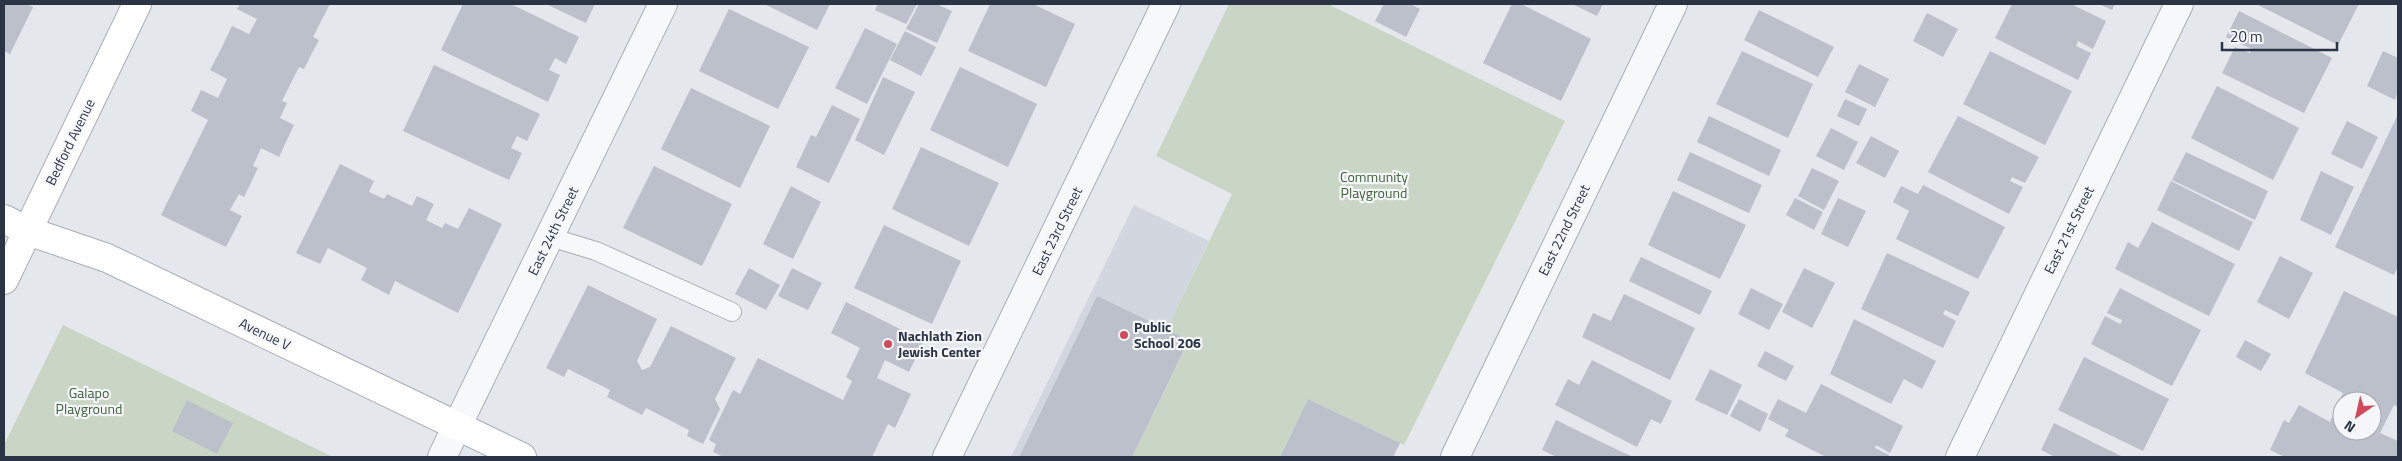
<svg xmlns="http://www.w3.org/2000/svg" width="2402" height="461" font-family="'Titillium Web',sans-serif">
	<rect width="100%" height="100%" fill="#e4e7ec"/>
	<path fill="#d2d6de" d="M 1134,205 L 1209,241 L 1167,329 L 1189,340 L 1132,457 L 1011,457 Z"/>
	<path fill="#c9d6c5" d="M 1229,4 L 1328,4 L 1565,121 L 1404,445 L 1308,399 L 1280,457 L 1132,457 L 1189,341 L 1167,329 L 1232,194 L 1156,156 Z
		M 63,325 L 333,457 L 4,457 L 4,445 Z"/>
	<path fill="#bbc0ca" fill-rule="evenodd" d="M 4,4 L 26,4 L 33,7 L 10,54 L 4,51 Z
		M 240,4 L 330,4 L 313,37 L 319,40 L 311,55 L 304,69 L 299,67 L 282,101 L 287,103 L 280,118 L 294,125 L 279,157 L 261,148 L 253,166 L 258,168 L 244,197 L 239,194 L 230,210 L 242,216 L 226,247 L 161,215 L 208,120 L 191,111 L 201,90 L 218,98 L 227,79 L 210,70 L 221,49 L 232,26 L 249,34 L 257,19 L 237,9 Z
		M 463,4 L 511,4 L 579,37 L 566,64 L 555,58 L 549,70 L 560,75 L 548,102 L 441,50 Z
		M 546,4 L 595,4 L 586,23 Z
		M 764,4 L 830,4 L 817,30 Z
		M 878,4 L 917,4 L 906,24 L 875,10 Z
		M 919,4 L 936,4 L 952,11 L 937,43 L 906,29 Z
		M 990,4 L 1033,4 L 1075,24 L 1046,87 L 968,51 Z
		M 1384,4 L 1410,4 L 1420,9 L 1406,37 L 1375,21 Z
		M 1512,4 L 1521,4 L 1591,39 L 1561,101 L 1483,63 Z
		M 1572,4 L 1603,4 L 1597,16 Z
		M 2012,4 L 2071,4 L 2106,21 L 2093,49 L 2078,41 L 2076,46 L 2091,53 L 2078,80 L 1995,38 Z
		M 2099,4 L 2115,4 L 2112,10 Z
		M 2256,4 L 2359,4 L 2338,45 Z
		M 729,9 L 809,47 L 778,109 L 699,71 Z
		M 1759,10 L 1834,47 L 1818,77 L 1744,40 Z
		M 2239,11 L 2332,58 L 2304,113 L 2222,73 L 2235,47 L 2250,53 L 2252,49 L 2226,37 Z
		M 1927,13 L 1958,29 L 1943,57 L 1913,41 Z
		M 865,28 L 897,44 L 867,104 L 835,88 Z
		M 905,31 L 936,47 L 921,76 L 890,60 Z
		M 1742,51 L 1813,84 L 1788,138 L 1716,104 Z
		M 1990,51 L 2072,91 L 2045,145 L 1963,104 Z
		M 2383,51 L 2398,58 L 2398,92 L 2395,100 L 2367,86 Z
		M 1859,64 L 1889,79 L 1875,107 L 1845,92 Z
		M 434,65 L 540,114 L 527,141 L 517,136 L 511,148 L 522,153 L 509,180 L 403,131 Z
		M 960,67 L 1037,104 L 1008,167 L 930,130 Z
		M 883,77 L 915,92 L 884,155 L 855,140 Z
		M 2217,86 L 2299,128 L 2273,180 L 2191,138 Z
		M 691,88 L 770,126 L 740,188 L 661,149 Z
		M 1845,99 L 1867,109 L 1859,126 L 1837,116 Z
		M 832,105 L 860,119 L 829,183 L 796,167 L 811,135 L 816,137 Z
		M 2398,114 L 2398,267 L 2394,275 L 2335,247 Z
		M 1709,116 L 1781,150 L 1769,176 L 1697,142 Z
		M 1958,116 L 2039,157 L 2025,183 L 2012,177 L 2010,181 L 2023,187 L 2009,214 L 1928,172 Z
		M 2347,121 L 2378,137 L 2362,169 L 2331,154 Z
		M 1831,128 L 1858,142 L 1844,170 L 1816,156 Z
		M 1871,136 L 1899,151 L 1885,178 L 1856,163 Z
		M 921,147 L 999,183 L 969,246 L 892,209 Z
		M 1690,152 L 1762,185 L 1749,213 L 1677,180 Z
		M 2186,152 L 2268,191 L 2255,220 L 2172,180 Z
		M 340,164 L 374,181 L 369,192 L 384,199 L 387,194 L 412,206 L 417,196 L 434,204 L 426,220 L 442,228 L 445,223 L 458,229 L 469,208 L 502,224 L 458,313 L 395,281 L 389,295 L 361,280 L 367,268 L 328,248 L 320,264 L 296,253 Z
		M 654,166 L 732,204 L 702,266 L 623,228 Z
		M 1812,168 L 1839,181 L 1824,210 L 1798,196 Z
		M 2321,171 L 2354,187 L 2331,235 L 2300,220 Z
		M 2171,181 L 2253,222 L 2239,251 L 2157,210 Z
		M 1923,185 L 2005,227 L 1978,279 L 1896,239 L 1909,211 L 1893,202 L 1901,186 L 1918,194 Z
		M 791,186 L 821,202 L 793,259 L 763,244 Z
		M 1673,191 L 1746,225 L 1720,279 L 1648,245 Z
		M 1795,198 L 1823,212 L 1814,230 L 1786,215 Z
		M 1838,198 L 1866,211 L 1848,247 L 1821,234 Z
		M 2152,222 L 2235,264 L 2209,316 L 2115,269 L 2128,242 L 2138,248 Z
		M 884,225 L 961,261 L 932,324 L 854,288 Z
		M 1887,253 L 1970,292 L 1958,316 L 1945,310 L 1943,314 L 1956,321 L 1943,348 L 1861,309 Z
		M 2280,256 L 2313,273 L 2289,319 L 2257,302 Z
		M 1641,257 L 1712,291 L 1700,315 L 1629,281 Z
		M 749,268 L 780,285 L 766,310 L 735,294 Z
		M 792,268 L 822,283 L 808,310 L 778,296 Z
		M 1804,268 L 1835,283 L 1812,328 L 1782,312 Z
		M 588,285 L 657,319 L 637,361 L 642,370 L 650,367 L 671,326 L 736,358 L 715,399 L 720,409 L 703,444 L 687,436 L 689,430 L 646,408 L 642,415 L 607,397 L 610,390 L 568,369 L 564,377 L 546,368 Z
		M 1751,288 L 1783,304 L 1769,330 L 1738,314 Z
		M 2120,288 L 2201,330 L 2172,386 L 2091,344 L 2105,316 L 2120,324 L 2121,323 L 2122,320 L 2107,313 Z
		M 2344,291 L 2398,317 L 2398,407 L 2394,405 L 2380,433 L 2398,441 L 2398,457 L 2285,457 L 2270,450 L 2284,420 L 2289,423 L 2299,405 L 2330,422 L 2343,393 L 2305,373 ZM 2342,401 L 2372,401 L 2372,431 L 2342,431 Z
		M 1624,294 L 1695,328 L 1670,380 L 1582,337 L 1593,313 L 1611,321 Z
		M 1097,296 L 1189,340 L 1132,457 L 1019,457 Z
		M 846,302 L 924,341 L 909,372 L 885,360 L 877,378 L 911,394 L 895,428 L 888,424 L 872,457 L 724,457 L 713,452 L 716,444 L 709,440 L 733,390 L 740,394 L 758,358 L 843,400 L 852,381 L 846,377 L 860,348 L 831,333 Z
		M 1854,319 L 1936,361 L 1922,389 L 1904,379 L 1891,404 L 1830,374 Z
		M 2245,340 L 2271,354 L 2261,371 L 2236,357 Z
		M 1765,351 L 1794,366 L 1786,381 L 1757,366 Z
		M 2084,357 L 2169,399 L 2143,451 L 2058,410 Z
		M 1592,360 L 1672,401 L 1661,424 L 1651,419 L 1637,447 L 1555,405 L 1568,379 L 1579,385 Z
		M 1710,369 L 1742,385 L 1727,415 L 1695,400 Z
		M 1821,384 L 1903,426 L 1890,453 L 1876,445 L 1875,448 L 1889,455 L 1888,457 L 1826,457 L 1785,436 L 1789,430 L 1768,419 L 1778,399 L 1806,413 Z
		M 1308,399 L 1400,443 L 1393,457 L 1280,457 Z
		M 1739,399 L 1768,414 L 1760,432 L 1730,416 Z
		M 187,400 L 233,423 L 217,454 L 172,431 Z
		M 1556,420 L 1599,441 L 1633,457 L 1557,457 L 1542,450 Z
		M 2054,423 L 2123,457 L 2055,457 L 2041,450 Z"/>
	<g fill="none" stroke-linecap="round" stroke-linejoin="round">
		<defs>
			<path id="lane" d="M 550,237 L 596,251 L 732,312"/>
			<path id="street" d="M 442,457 L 663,4
				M 947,457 L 1166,4
				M 1455,457 L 1673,4
				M 1960,457 L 2179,4"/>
			<path id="secondary" d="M 4,219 L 28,231 L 107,258 L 522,457
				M 4,280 L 137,4"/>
		</defs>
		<use href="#lane" stroke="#a9aeb7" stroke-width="20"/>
		<use href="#street" stroke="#a9aeb7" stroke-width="30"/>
		<use href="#secondary" stroke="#a9aeb7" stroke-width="30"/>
		<use href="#lane" stroke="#f7f8fa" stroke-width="18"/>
		<use href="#street" stroke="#f7f8fa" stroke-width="28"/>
		<use href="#secondary" stroke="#fff" stroke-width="28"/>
	</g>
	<g fill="#d1495b" stroke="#f4f6f9" stroke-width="2">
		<circle cx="1124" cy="335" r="5"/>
		<circle cx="888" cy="344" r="5"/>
	</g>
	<g text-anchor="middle" stroke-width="4.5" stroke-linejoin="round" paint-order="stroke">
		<g font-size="14" fill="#2b3445" stroke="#f4f6f9">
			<text transform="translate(70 142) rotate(-64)" y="5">Bedford Avenue</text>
			<text transform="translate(1564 230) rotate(-64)" y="5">East 22nd Street</text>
			<text transform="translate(2069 230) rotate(-64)" y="5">East 21st Street</text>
			<text transform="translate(553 231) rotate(-64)" y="5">East 24th Street</text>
			<text transform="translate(1057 231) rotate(-64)" y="5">East 23rd Street</text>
			<text transform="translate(265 334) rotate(26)" y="5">Avenue V</text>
		</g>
		<g font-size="14" fill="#3f6138" stroke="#f4f6f9">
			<text x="1374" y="182">Community<tspan x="1374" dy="16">Playground</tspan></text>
			<text x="89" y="398">Galapo<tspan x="89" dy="16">Playground</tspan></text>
		</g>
		<g font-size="14" font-weight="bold" fill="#2b3445" stroke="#f4f6f9" text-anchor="start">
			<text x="1134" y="332">Public<tspan x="1134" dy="16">School 206</tspan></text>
			<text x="898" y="341">Nachlath Zion<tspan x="898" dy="16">Jewish Center</tspan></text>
		</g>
	</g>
	<rect width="2402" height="461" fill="none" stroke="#2b3445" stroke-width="10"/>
	<g transform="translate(2357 416) rotate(214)"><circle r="24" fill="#f4f6f9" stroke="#a4a8b1"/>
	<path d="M0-4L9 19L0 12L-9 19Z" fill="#d1495b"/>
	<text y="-8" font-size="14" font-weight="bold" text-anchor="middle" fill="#2b3445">N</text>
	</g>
	<path d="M2222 42v8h115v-8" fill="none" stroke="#2b3445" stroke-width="2.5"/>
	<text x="2230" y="42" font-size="15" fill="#2b3445" stroke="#f4f6f9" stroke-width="4" paint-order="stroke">20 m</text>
</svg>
